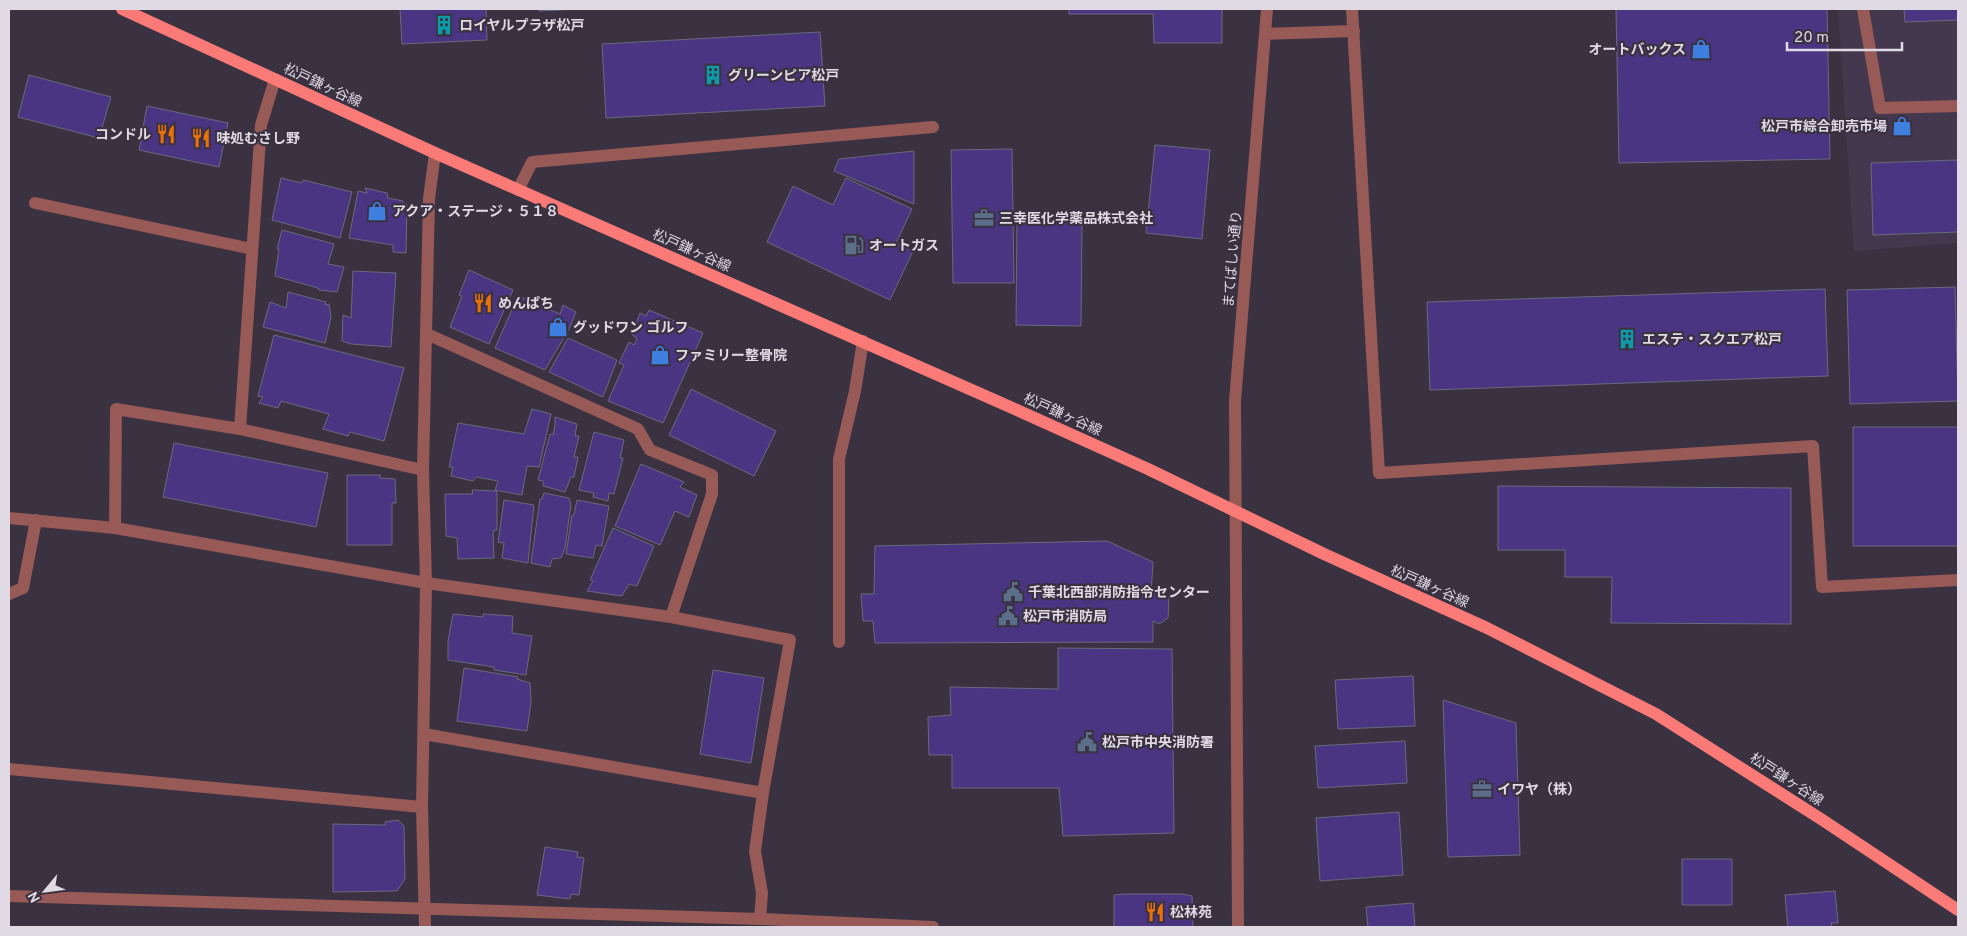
<svg xmlns="http://www.w3.org/2000/svg" width="1967" height="936" font-family="Overpass,'Noto Sans JP',sans-serif">
	<rect width="100%" height="100%" fill="#3a3141"/>
	<path fill="#44384e" d="M 1838,9 L 1958,9 L 1958,243 L 1854,251 Z"/>
	<path fill="#493582" stroke="#6c697d" d="M 400,9 L 486,9 L 487,40 L 402,44 Z
		M 539,9 L 580,9 L 539,11 Z
		M 1069,9 L 1222,9 L 1222,43 L 1154,43 L 1153,14 L 1069,14 Z
		M 1616,9 L 1827,9 L 1830,159 L 1619,163 Z
		M 1904,9 L 1958,9 L 1958,20 L 1905,22 Z
		M 820,32 L 825,106 L 606,118 L 602,44 Z
		M 29,75 L 111,97 L 99,138 L 18,117 Z
		M 147,106 L 228,123 L 219,167 L 139,150 Z
		M 1155,145 L 1210,150 L 1202,239 L 1146,233 Z
		M 1012,149 L 1014,283 L 953,283 L 951,150 Z
		M 914,151 L 914,204 L 834,171 L 839,159 Z
		M 1958,160 L 1958,232 L 1873,235 L 1871,163 Z
		M 281,178 L 301,183 L 303,180 L 352,192 L 340,238 L 272,220 Z
		M 846,178 L 912,209 L 896,243 L 913,251 L 890,300 L 767,242 L 793,186 L 833,205 Z
		M 365,188 L 387,193 L 388,198 L 403,201 L 403,204 L 407,204 L 406,253 L 393,252 L 393,245 L 349,238 L 358,191 L 367,193 Z
		M 1017,221 L 1082,222 L 1081,326 L 1016,325 Z
		M 282,230 L 334,244 L 328,264 L 344,267 L 337,292 L 319,290 L 318,288 L 275,276 L 279,249 L 277,249 Z
		M 469,270 L 513,290 L 489,344 L 450,327 L 462,296 L 459,295 Z
		M 353,271 L 396,273 L 391,347 L 351,344 L 342,341 L 343,315 L 351,318 Z
		M 1955,287 L 1958,401 L 1850,404 L 1847,290 Z
		M 1825,289 L 1828,376 L 1430,390 L 1427,302 Z
		M 288,292 L 326,302 L 325,305 L 329,304 L 331,317 L 325,343 L 263,327 L 270,302 L 286,308 Z
		M 518,296 L 560,314 L 563,305 L 576,312 L 569,329 L 545,370 L 495,348 Z
		M 649,310 L 703,333 L 663,423 L 608,401 L 624,365 L 619,363 L 629,342 L 634,345 L 637,338 L 632,335 L 640,313 L 646,316 Z
		M 274,335 L 404,368 L 384,441 L 350,432 L 348,436 L 323,429 L 329,414 L 281,401 L 278,408 L 259,403 L 263,397 L 258,396 Z
		M 568,338 L 617,360 L 603,397 L 549,372 Z
		M 691,389 L 776,431 L 754,476 L 669,435 Z
		M 532,409 L 551,414 L 539,467 L 527,466 L 522,495 L 495,490 L 498,481 L 476,477 L 473,481 L 451,476 L 453,467 L 449,467 L 458,423 L 524,434 Z
		M 555,417 L 577,424 L 575,436 L 579,436 L 574,457 L 578,457 L 574,477 L 571,477 L 565,492 L 543,486 L 543,481 L 538,480 L 550,434 L 553,435 L 555,425 Z
		M 1853,427 L 1958,427 L 1958,546 L 1853,546 Z
		M 594,432 L 624,440 L 620,458 L 623,458 L 614,494 L 609,493 L 608,501 L 593,497 L 594,493 L 579,490 Z
		M 174,443 L 328,473 L 316,527 L 163,497 Z
		M 641,464 L 684,482 L 680,487 L 697,495 L 689,517 L 675,511 L 660,545 L 615,526 Z
		M 347,475 L 380,475 L 380,478 L 395,479 L 396,503 L 392,503 L 392,545 L 347,545 Z
		M 1498,486 L 1791,488 L 1791,624 L 1611,623 L 1612,577 L 1565,577 L 1565,550 L 1498,550 Z
		M 472,490 L 497,491 L 497,530 L 493,531 L 494,558 L 458,559 L 457,538 L 446,536 L 445,494 L 473,494 Z
		M 544,493 L 569,498 L 571,504 L 565,548 L 561,558 L 552,559 L 550,567 L 531,563 L 540,499 L 542,499 Z
		M 504,500 L 534,505 L 528,563 L 502,558 L 504,543 L 498,542 Z
		M 577,500 L 609,506 L 602,546 L 596,545 L 593,558 L 566,554 L 572,515 L 574,515 Z
		M 613,528 L 654,546 L 637,586 L 629,584 L 622,596 L 587,591 L 593,581 L 590,580 Z
		M 1107,541 L 1153,562 L 1151,595 L 1159,592 L 1164,593 L 1169,598 L 1168,618 L 1159,624 L 1153,621 L 1153,642 L 875,643 L 873,621 L 863,621 L 861,594 L 874,594 L 875,546 Z
		M 453,614 L 483,617 L 483,614 L 513,616 L 512,633 L 532,636 L 526,675 L 494,670 L 494,667 L 448,660 L 448,641 Z
		M 1058,648 L 1172,649 L 1174,833 L 1063,836 L 1059,788 L 952,788 L 952,755 L 929,755 L 928,717 L 951,715 L 950,687 L 1058,689 Z
		M 464,668 L 518,677 L 517,679 L 530,683 L 531,702 L 527,731 L 457,721 Z
		M 713,670 L 764,678 L 751,763 L 700,754 Z
		M 1413,676 L 1415,726 L 1338,729 L 1335,680 Z
		M 1443,700 L 1516,723 L 1520,855 L 1448,857 Z
		M 1405,741 L 1407,783 L 1318,788 L 1315,746 Z
		M 1399,812 L 1403,875 L 1320,881 L 1316,818 Z
		M 398,820 L 404,826 L 405,879 L 397,891 L 333,892 L 333,824 L 385,825 L 385,822 Z
		M 545,847 L 578,852 L 577,857 L 584,858 L 579,895 L 571,894 L 570,899 L 537,895 Z
		M 1682,859 L 1732,859 L 1732,905 L 1682,905 Z
		M 1835,891 L 1838,923 L 1831,923 L 1832,927 L 1788,927 L 1785,895 Z
		M 1124,894 L 1182,894 L 1192,896 L 1193,927 L 1114,927 L 1114,895 Z
		M 1413,903 L 1415,927 L 1368,927 L 1366,907 Z"/>
	<g fill="none" stroke-linecap="round" stroke-linejoin="round">
		<path stroke="#985a57" stroke-width="12" d="M 1352,9 L 1379,473 L 1813,446 L 1822,587 L 1958,580
			M 1863,9 L 1880,108 L 1958,106
			M 1265,34 L 1354,31
			M 518,190 L 532,162 L 933,127
			M 35,203 L 252,249
			M 427,334 L 638,429 L 650,450 L 712,475 L 712,494 L 671,617
			M 240,429 L 261,125 L 275,79
			M 9,518 L 115,528 L 426,583 L 671,617 L 790,640 L 763,793 L 755,851 L 762,893 L 760,919
			M 115,528 L 116,409 L 240,429 L 423,470
			M 9,594 L 23,588 L 36,520
			M 839,642 L 839,459 L 855,391 L 863,341
			M 424,734 L 763,793
			M 9,769 L 422,807
			M 9,896 L 760,919 L 933,927
			M 425,927 L 422,807 L 426,583 L 423,470 L 429,199 L 435,153
			M 1238,927 L 1235,401 L 1267,9"/>
		<path stroke="#f97a76" stroke-width="12" d="M 122,9 L 435,153 L 1008,406 L 1148,469 L 1324,554 L 1487,628 L 1656,714 L 1821,819 L 1958,910"/>
	</g>
	<defs>
		<symbol id="building-bare" viewBox="-9 -9 18 18"><path d="M-4-6H4V6H1V3H-1V6H-4ZM-2.5-4.3h1.7v1.8h-1.7ZM.8-4.3h1.7v1.8H.8ZM-2.5-1h1.7V.8h-1.7ZM.8-1h1.7V.8H.8Z" fill="#0f9aa8" stroke="#3a3141" stroke-width="2.5" paint-order="stroke"/></symbol>
		<symbol id="shop-bare" viewBox="-9 -9 18 18"><path d="M-5-2.5h2.3a2.7 3.5 0 0 1 5.4 0H5L5.5 6h-11ZM-1.5-2.5h3a1.5 2.3 0 0 0-3 0Z" fill="#3f7fe0" stroke="#3a3141" stroke-width="2.5" paint-order="stroke"/></symbol>
		<symbol id="restaurant-bare" viewBox="-9 -9 18 18"><path d="M-5-6h1v4h1v-4h1v4h1v-4h1v5L-1.5 .5V6h-2V.5L-5-1ZM5-6V6H3V1.5H1.5Q1.5-4 5-6Z" fill="#e8710a" stroke="#3a3141" stroke-width="2.5" paint-order="stroke"/></symbol>
		<symbol id="office-bare" viewBox="-9 -9 18 18"><path d="M-6-3h4V-5.5h4V-3h4V5H-6ZM-1-4.5V-3h2v-1.5ZM-6 0V1H6V0Z" fill="#5c6f8a" stroke="#3a3141" stroke-width="2.5" paint-order="stroke"/></symbol>
		<symbol id="fuel-bare" viewBox="-9 -9 18 18"><path d="M-5.5-6h7V0h2V4h1.3V-2.5L3-4.5l.8-.8L6-3V5H2.5V1h-1V6h-7ZM-4.2-4.7v3.2H.2V-4.7Z" fill="#5c6f8a" stroke="#3a3141" stroke-width="2.5" paint-order="stroke"/></symbol>
		<symbol id="civic-bare" viewBox="-9 -9 18 18"><path d="M-.6-6.5H3V-4.5H.6V-3L4-1V1h2V6H-6V1h2V-1L-.6-3ZM-1.2 2.5V6h2.4V2.5Z" fill="#5c6f8a" stroke="#3a3141" stroke-width="2.5" paint-order="stroke"/></symbol>
	</defs>
	<g fill-rule="evenodd">
		<use href="#building-bare" x="430" y="11" width="28" height="28"/>
		<use href="#shop-bare" x="1687" y="35" width="28" height="28"/>
		<use href="#building-bare" x="699" y="61" width="28" height="28"/>
		<use href="#shop-bare" x="1888" y="112" width="28" height="28"/>
		<use href="#restaurant-bare" x="152" y="120" width="28" height="28"/>
		<use href="#restaurant-bare" x="187" y="124" width="28" height="28"/>
		<use href="#shop-bare" x="363" y="197" width="28" height="28"/>
		<use href="#office-bare" x="970" y="204" width="28" height="28"/>
		<use href="#fuel-bare" x="840" y="231" width="28" height="28"/>
		<use href="#restaurant-bare" x="469" y="289" width="28" height="28"/>
		<use href="#shop-bare" x="544" y="313" width="28" height="28"/>
		<use href="#building-bare" x="1613" y="325" width="28" height="28"/>
		<use href="#shop-bare" x="646" y="341" width="28" height="28"/>
		<use href="#civic-bare" x="999" y="578" width="28" height="28"/>
		<use href="#civic-bare" x="994" y="602" width="28" height="28"/>
		<use href="#civic-bare" x="1073" y="728" width="28" height="28"/>
		<use href="#office-bare" x="1468" y="775" width="28" height="28"/>
		<use href="#restaurant-bare" x="1141" y="898" width="28" height="28"/>
	</g>
	<g text-anchor="middle" stroke-width="4.5" stroke-linejoin="round" paint-order="stroke">
		<g font-size="14" font-weight="bold" fill="#dfdae4" stroke="#3a3141" text-anchor="start">
			<text x="459" y="30">ロイヤルプラザ松戸</text>
			<text x="1686" y="54" text-anchor="end">オートバックス</text>
			<text x="728" y="80">グリーンピア松戸</text>
			<text x="1887" y="131" text-anchor="end">松戸市綜合卸売市場</text>
			<text x="151" y="139" text-anchor="end">コンドル</text>
			<text x="216" y="143">味処むさし野</text>
			<text x="392" y="216">アクア・ステージ・５１８</text>
			<text x="999" y="223">三幸医化学薬品株式会社</text>
			<text x="869" y="250">オートガス</text>
			<text x="498" y="308">めんぱち</text>
			<text x="573" y="332">グッドワン ゴルフ</text>
			<text x="1642" y="344">エステ・スクエア松戸</text>
			<text x="675" y="360">ファミリー整骨院</text>
			<text x="1028" y="597">千葉北西部消防指令センター</text>
			<text x="1023" y="621">松戸市消防局</text>
			<text x="1102" y="747">松戸市中央消防署</text>
			<text x="1497" y="794">イワヤ（株）</text>
			<text x="1170" y="917">松林苑</text>
		</g>
		<g font-size="14" fill="#dfdae4" stroke="#3a3141">
			<text transform="translate(323 85) rotate(25)" y="5">松戸鎌ヶ谷線</text>
			<text transform="translate(692 250) rotate(24)" y="5">松戸鎌ヶ谷線</text>
			<text transform="translate(1232 259) rotate(-85)" y="5">まてばしい通り</text>
			<text transform="translate(1063 414) rotate(24)" y="5">松戸鎌ヶ谷線</text>
			<text transform="translate(1430 586) rotate(24)" y="5">松戸鎌ヶ谷線</text>
			<text transform="translate(1787 779) rotate(33)" y="5">松戸鎌ヶ谷線</text>
		</g>
	</g>
	<rect width="1967" height="936" fill="none" stroke="#dfdae4" stroke-width="20"/>
	<g transform="translate(45 891) rotate(241)" stroke="#3a3141" stroke-width="4" paint-order="stroke">
	<path d="M0-4L9 19L0 12L-9 19Z" fill="#dfdae4"/>
	<text y="-8" font-size="14" font-weight="bold" text-anchor="middle" fill="#dfdae4">N</text>
	</g>
	<path d="M1787 42v8h115v-8" fill="none" stroke="#dfdae4" stroke-width="2.5"/>
	<text x="1794" y="42" font-size="15" fill="#dfdae4" stroke="#3a3141" stroke-width="4" paint-order="stroke">20 m</text>
</svg>
